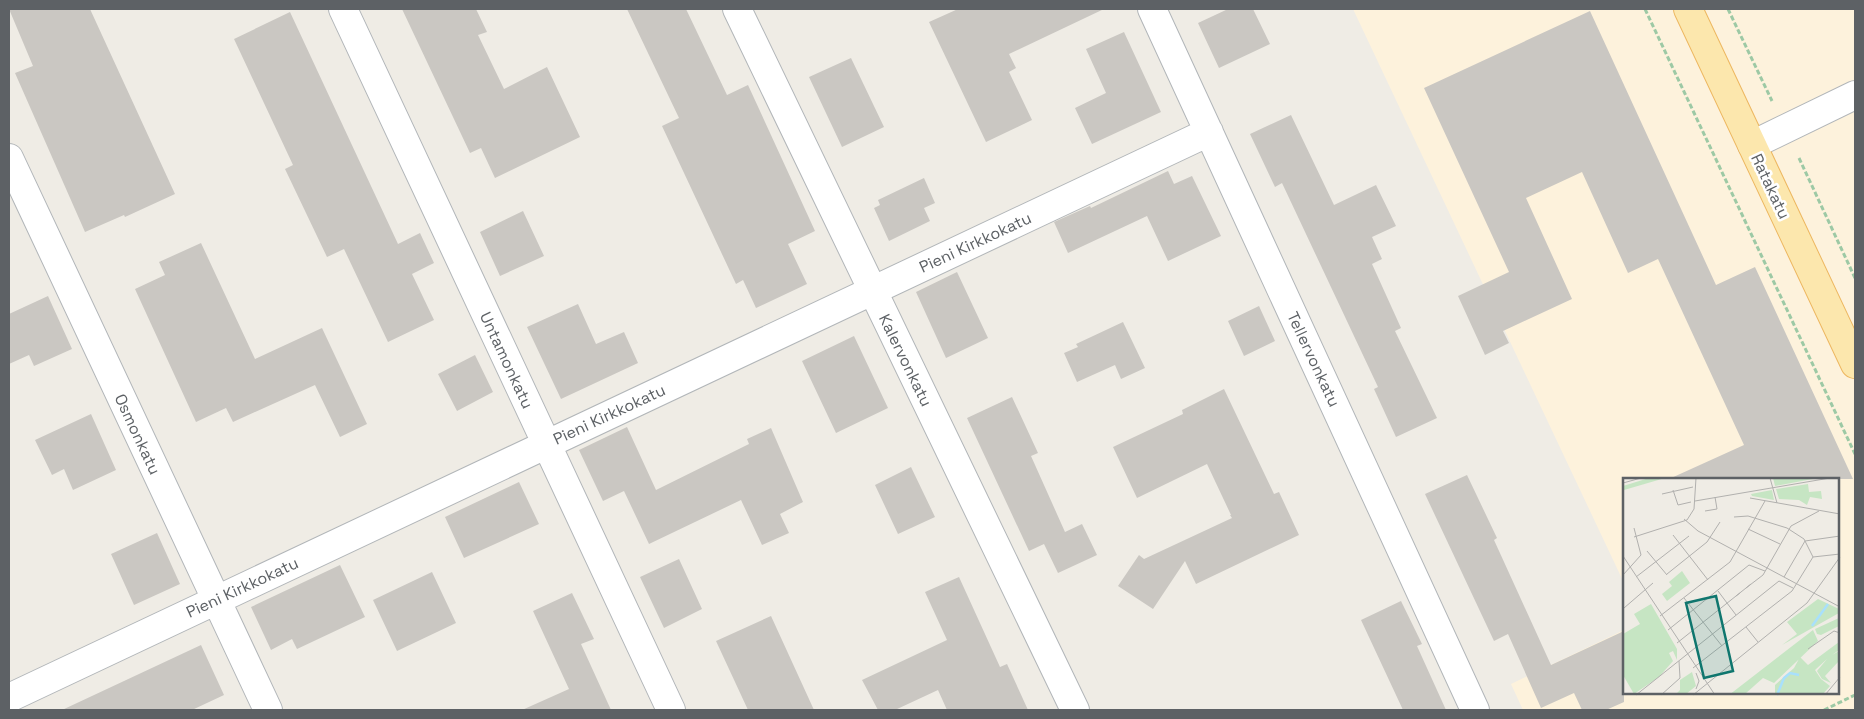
<svg xmlns="http://www.w3.org/2000/svg" width="1864" height="719" font-family="'Space Grotesk',sans-serif">
	<rect width="100%" height="100%" fill="#efece5"/>
	<path fill="#fdf2dc" d="M 1353,9 L 1855,9 L 1855,710 L 1523,710 L 1511,684 L 1624,630 L 1624,693 L 1838,693 L 1838,479 L 1624,479 L 1624,583 Z"/>
	<path fill="#cac7c2" d="M 9,9 L 90,9 L 175,194 L 125,217 L 124,215 L 85,232 L 15,73 L 33,66 Z
		M 402,9 L 476,9 L 487,32 L 478,35 L 504,89 L 547,67 L 580,137 L 495,178 L 481,148 L 470,153 Z
		M 627,9 L 686,9 L 727,95 L 748,85 L 815,231 L 788,244 L 807,284 L 756,308 L 743,280 L 736,284 L 662,126 L 679,118 Z
		M 958,9 L 1104,9 L 1009,54 L 1016,68 L 1009,72 L 1032,120 L 986,142 L 929,22 Z
		M 1228,9 L 1253,9 L 1270,44 L 1219,68 L 1198,23 Z
		M 1590,11 L 1716,285 L 1755,267 L 1853,479 L 1669,479 L 1744,445 L 1658,259 L 1628,273 L 1582,172 L 1526,198 L 1572,299 L 1503,331 L 1509,343 L 1485,355 L 1458,296 L 1509,272 L 1424,88 Z
		M 290,12 L 398,244 L 420,233 L 434,263 L 412,274 L 434,320 L 388,342 L 344,249 L 327,257 L 285,169 L 293,165 L 234,39 Z
		M 1124,32 L 1161,112 L 1092,144 L 1075,108 L 1106,93 L 1086,49 Z
		M 851,58 L 884,127 L 842,147 L 809,77 Z
		M 1291,115 L 1334,205 L 1376,185 L 1396,226 L 1372,237 L 1382,259 L 1372,264 L 1401,328 L 1395,331 L 1437,418 L 1396,437 L 1374,389 L 1378,387 L 1282,183 L 1275,187 L 1250,134 Z
		M 1168,171 L 1174,184 L 1192,176 L 1221,236 L 1168,261 L 1147,216 L 1068,253 L 1054,222 L 1090,206 L 1091,208 Z
		M 924,178 L 935,203 L 924,208 L 930,221 L 889,241 L 874,208 L 880,205 L 878,200 Z
		M 523,211 L 544,256 L 500,276 L 480,232 Z
		M 201,243 L 255,359 L 322,328 L 367,424 L 340,437 L 315,385 L 233,422 L 226,408 L 196,422 L 135,289 L 165,275 L 159,262 Z
		M 957,272 L 988,338 L 946,358 L 916,292 Z
		M 48,296 L 72,349 L 34,366 L 29,355 L 9,364 L 9,314 Z
		M 578,304 L 596,344 L 624,332 L 638,363 L 561,399 L 527,327 Z
		M 1259,306 L 1275,341 L 1244,356 L 1228,321 Z
		M 1123,322 L 1145,368 L 1121,379 L 1115,365 L 1077,382 L 1064,353 L 1078,347 L 1076,344 Z
		M 854,336 L 888,408 L 836,433 L 802,361 Z
		M 475,355 L 493,392 L 457,411 L 438,374 Z
		M 1224,389 L 1274,494 L 1279,492 L 1299,535 L 1196,584 L 1185,561 L 1153,609 L 1118,586 L 1139,555 L 1144,559 L 1232,518 L 1230,515 L 1231,515 L 1207,464 L 1137,498 L 1113,447 L 1183,414 L 1182,410 Z
		M 1012,397 L 1038,453 L 1031,456 L 1065,532 L 1082,524 L 1097,555 L 1058,573 L 1044,544 L 1029,551 L 967,418 Z
		M 91,414 L 116,470 L 73,490 L 64,469 L 52,475 L 35,440 Z
		M 627,427 L 656,490 L 749,444 L 747,439 L 771,428 L 803,502 L 780,514 L 789,533 L 762,545 L 741,500 L 649,544 L 624,491 L 603,501 L 579,450 Z
		M 911,467 L 935,517 L 898,534 L 875,485 Z
		M 1467,475 L 1497,538 L 1494,540 L 1551,665 L 1624,631 L 1624,702 L 1606,710 L 1582,710 L 1574,693 L 1541,708 L 1508,634 L 1494,641 L 1425,494 Z
		M 519,482 L 539,524 L 464,558 L 445,517 Z
		M 157,533 L 180,584 L 134,605 L 111,554 Z
		M 679,559 L 702,609 L 664,628 L 640,577 Z
		M 340,565 L 365,617 L 297,649 L 292,639 L 271,650 L 251,607 Z
		M 432,572 L 456,623 L 397,651 L 373,600 Z
		M 959,577 L 1000,667 L 1007,664 L 1028,710 L 947,710 L 938,690 L 895,710 L 878,710 L 862,680 L 947,640 L 925,592 Z
		M 572,593 L 594,639 L 581,644 L 611,710 L 522,710 L 569,689 L 533,611 Z
		M 1401,601 L 1422,644 L 1417,646 L 1446,710 L 1403,710 L 1361,620 Z
		M 771,616 L 814,710 L 748,710 L 716,641 Z
		M 201,645 L 224,695 L 192,710 L 62,710 Z"/>
	<g fill="none" stroke-linecap="round" stroke-linejoin="round">
		<defs>
			<path id="minor" d="M 343,9 L 671,710
				M 737,9 L 1075,710
				M 1152,9 L 1475,710
				M 1752,145 L 1855,95
				M 9,158 L 268,710
				M 9,698 L 1209,132"/>
			<path id="major" d="M 1688,9 L 1855,364"/>
		</defs>
		<use href="#minor" stroke="#b2b6b9" stroke-width="30"/>
		<use href="#major" stroke="#edb760" stroke-width="30"/>
		<path stroke="#9dc9a5" stroke-width="3" stroke-dasharray="5 2.5" stroke-linecap="butt" d="M 1645,9 L 1855,454
			M 1728,9 L 1772,101
			M 1799,158 L 1855,278
			M 1824,710 L 1855,695"/>
		<use href="#minor" stroke="#fff" stroke-width="28"/>
		<use href="#major" stroke="#fce7ad" stroke-width="28"/>
	</g>
	<g text-anchor="middle" stroke-width="5" stroke-linejoin="round" paint-order="stroke">
		<g font-size="16" fill="#5d6165" stroke="#fff">
			<text transform="translate(1771 186) rotate(65)" y="6">Ratakatu</text>
			<text transform="translate(975 242) rotate(-25)" y="6">Pieni Kirkkokatu</text>
			<text transform="translate(1314 359) rotate(65)" y="6">Tellervonkatu</text>
			<text transform="translate(507 360) rotate(65)" y="6">Untamonkatu</text>
			<text transform="translate(906 360) rotate(64)" y="6">Kalervonkatu</text>
			<text transform="translate(609 414) rotate(-25)" y="6">Pieni Kirkkokatu</text>
			<text transform="translate(138 434) rotate(65)" y="6">Osmonkatu</text>
			<text transform="translate(242 587) rotate(-25)" y="6">Pieni Kirkkokatu</text>
		</g>
	</g>
	<g transform="translate(1623 478)">
		<rect width="216" height="216" fill="#efece5"/>
		<path d="M 26,0 L 42,0 L 1,12 L 0,8 ZM 150,0 L 195,0 L 152,8 ZM 185,6 L 186,14 L 198,13 L 199,21 L 187,19 L 184,27 L 176,22 L 156,21 L 153,11 ZM 149,12 L 151,22 L 129,18 L 128,16 ZM 59,93 L 67,105 L 44,123 L 39,116 L 49,108 L 46,104 ZM 195,121 L 216,131 L 216,135 L 159,167 L 174,156 L 164,144 ZM 28,126 L 54,171 L 54,182 L 50,173 L 46,175 L 50,183 L 36,199 L 11,216 L 0,197 L 0,156 L 17,146 L 11,136 ZM 216,140 L 216,148 L 198,157 L 194,156 L 192,151 ZM 190,152 L 195,163 L 151,205 L 140,200 L 122,216 L 106,217 ZM 216,164 L 216,172 L 209,177 L 216,173 L 216,183 L 202,198 L 208,205 L 199,201 L 194,193 L 204,181 L 192,192 L 198,201 L 207,208 L 200,216 L 152,216 L 152,207 L 171,190 L 177,179 L 185,187 ZM 69,194 L 73,208 L 63,216 L 52,217 L 57,212 L 57,202 Z" fill="#c6e5c3"/>
		<path fill="none" stroke="#a8e0fc" stroke-width="2.5" d="M 189,148 L 205,126M 154,217 L 161,200 L 167,195 L 176,197"/>
		<path fill="none" stroke="#b1b0ae" stroke-width="1" d="M 147,0 L 154,25M 0,5 L 18,0M 50,12 L 55,27 L 68,24M 39,16 L 70,9M 127,20 L 217,36M 72,23 L 207,0M 82,33 L 94,31 L 92,19M 111,39 L 125,38 L 164,50 L 181,61 L 190,79M 61,41 L 75,53 L 217,129M 125,51 L 157,66M 50,57 L 85,102M 11,59 L 64,42 L 71,31 L 73,0M 24,73 L 44,97M 0,78 L 92,217M 44,96 L 84,64 L 97,44M 0,97 L 18,77 L 11,50M 13,99 L 66,58M 161,99 L 182,63 L 217,58M 128,106 L 123,110 L 140,97 L 168,48 L 196,33M 95,113 L 113,137M 117,115 L 113,118 L 123,110M 61,120 L 99,168M 1,130 L 30,105M 37,138 L 107,84 L 142,23M 123,149 L 135,164M 45,152 L 126,87 L 142,93M 54,165 L 113,118M 185,171 L 211,153 L 217,155M 70,190 L 169,113 L 190,79 L 217,76M 73,211 L 76,203 L 73,195M 13,217 L 156,103 L 170,110M 38,217 L 57,200 L 56,183M 70,217 L 184,125 L 217,79M 202,217 L 217,199"/>
		<path fill="#0f766e" fill-opacity="0.15" stroke="#0f766e" stroke-width="2.5" d="M 93,118 L 110,193 L 81,200 L 63,125 Z"/>
		<rect width="216" height="216" fill="none" stroke="#5d6165" stroke-width="2.5"/>
	</g>
	<rect width="1864" height="719" fill="none" stroke="#5d6165" stroke-width="20"/>
</svg>
